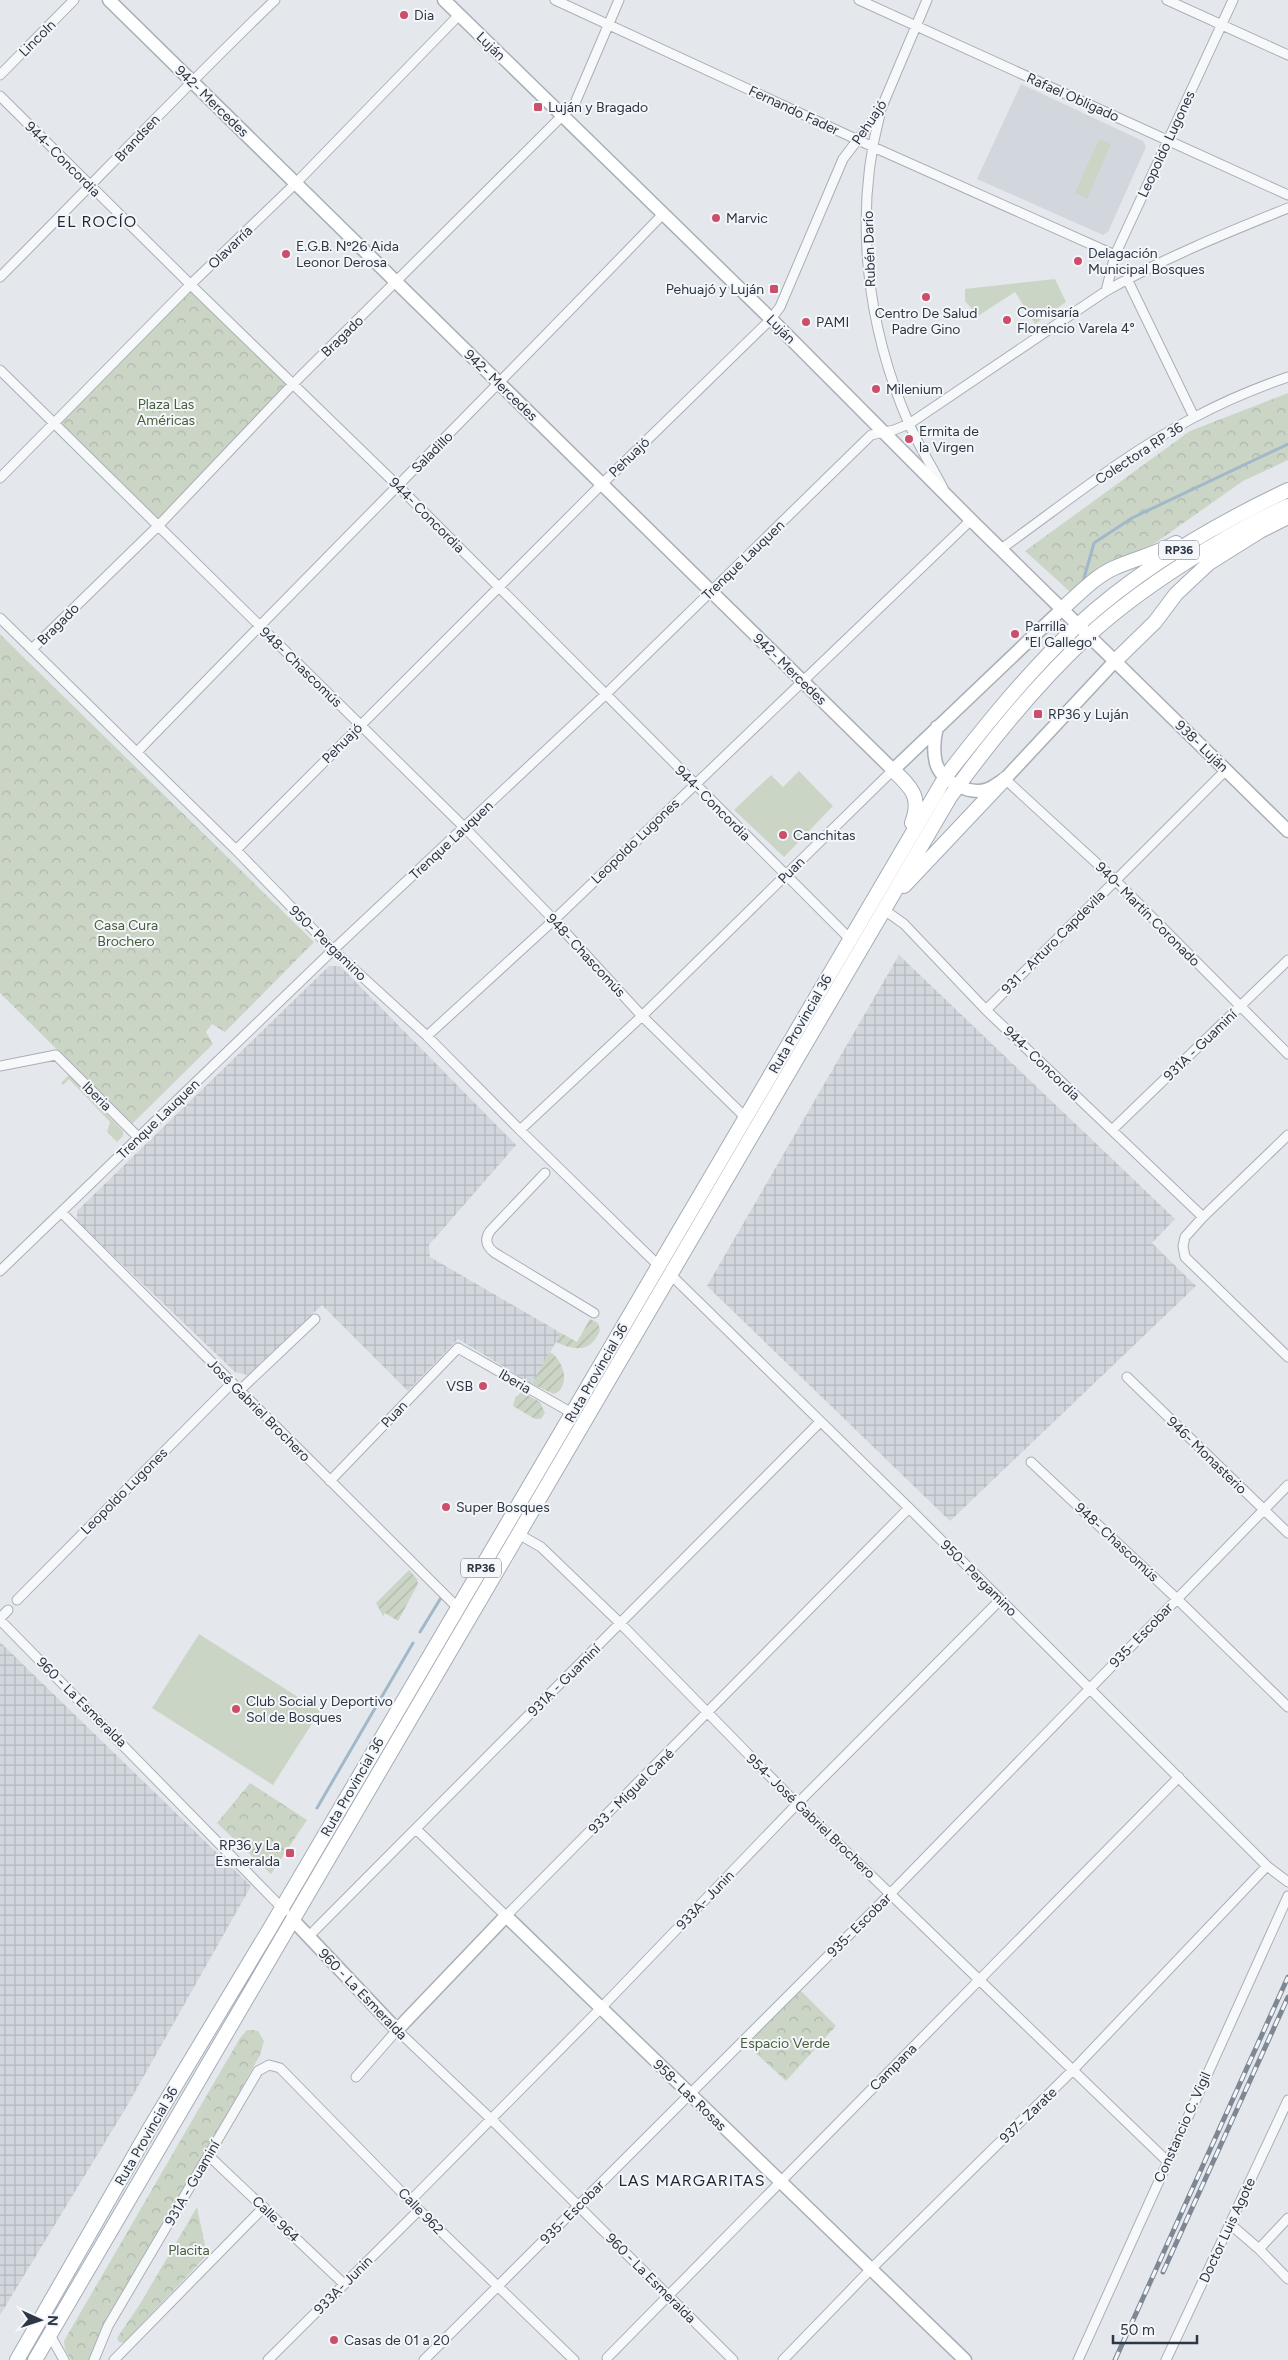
<svg xmlns="http://www.w3.org/2000/svg" width="1288" height="2360" font-family="Figtree,sans-serif">
	<defs>
		<pattern id="industrial-grid" width="8" height="8" patternUnits="userSpaceOnUse" patternTransform="scale(1.25)"><rect width="8" height="8" fill="#d2d7de"/><path d="M0 4h8M4 0v8" fill="none" stroke="#b4b9c0"/></pattern>
		<pattern id="park-crowns" width="20" height="18" patternUnits="userSpaceOnUse" patternTransform="scale(1.25)"><rect width="20" height="18" fill="#cbd5c6"/><path d="M2 6a3 3 0 1 1 6 0M12 15a3 3 0 1 1 6 0" fill="none" stroke="#aeb7ab"/></pattern>
		<pattern id="garden-furrows" width="10" height="10" patternUnits="userSpaceOnUse" patternTransform="scale(1.25)"><rect width="10" height="10" fill="#cbd5c6"/><path d="M-1 1l2-2M0 10L10 0M9 11l2-2" fill="none" stroke="#aeb7ab"/></pattern>
	</defs>
	<rect width="100%" height="100%" fill="#e4e8ec"/>
	<path fill="#d2d7de" d="M 1021,84 L 1143,141 L 1146,147 L 1108,232 L 1103,235 L 977,179 Z"/>
	<path fill="url(#industrial-grid)" d="M 899,955 L 1175,1219 L 1152,1243 L 1196,1286 L 950,1521 L 707,1286 Z
		M 329,966 L 340,966 L 516,1145 L 429,1245 L 430,1257 L 561,1333 L 532,1384 L 458,1339 L 408,1391 L 322,1305 L 248,1375 L 235,1372 L 77,1221 L 77,1211 Z
		M 0,1642 L 251,1886 L 127,2106 L 0,2315 Z"/>
	<path fill="#cbd5c6" d="M 1099,139 L 1111,144 L 1087,199 L 1075,193 Z
		M 1055,279 L 1066,302 L 1035,324 L 1015,292 L 978,316 L 965,301 L 965,289 Z
		M 799,771 L 833,806 L 784,857 L 734,810 L 771,775 L 783,787 Z
		M 69,1075 L 123,1131 L 123,1136 L 117,1142 L 107,1132 L 110,1122 L 69,1079 L 63,1085 L 61,1083 Z
		M 199,1634 L 320,1711 L 273,1785 L 152,1708 Z"/>
	<path fill="url(#park-crowns)" d="M 190,285 L 293,384 L 159,525 L 54,423 Z
		M 1288,393 L 1288,460 L 1243,481 L 1077,598 L 1025,551 L 1190,431 Z
		M 0,634 L 314,942 L 225,1032 L 212,1024 L 206,1032 L 213,1044 L 132,1124 L 0,993 Z
		M 250,1783 L 307,1820 L 271,1874 L 217,1823 Z
		M 800,1990 L 836,2026 L 786,2081 L 746,2044 Z
		M 247,2030 L 253,2030 L 258,2031 L 264,2041 L 260,2055 L 90,2360 L 71,2360 L 65,2349 L 64,2341 L 240,2038 Z
		M 197,2207 L 207,2255 L 124,2343 L 119,2342 L 117,2338 L 140,2304 Z"/>
	<path fill="url(#garden-furrows)" d="M 590,1319 L 598,1323 L 600,1330 C 591,1353 575,1351 556,1342 L 561,1333 L 577,1342 Z
		M 550,1352 C 563,1360 572,1385 554,1394 L 532,1384 Z
		M 522,1392 L 540,1402 L 545,1413 L 541,1419 L 535,1419 L 513,1406 L 515,1398 Z
		M 409,1570 L 417,1579 L 418,1584 L 398,1621 L 385,1613 L 383,1616 L 376,1603 Z"/>
	<g fill="none" stroke-linecap="round" stroke-linejoin="round">
		<path stroke="#a1b8ca" stroke-width="3" d="M 1082,585 L 1094,543 L 1132,518 L 1288,444
			M 420,1632 L 442,1596
			M 317,1808 L 413,1643"/>
		<defs>
			<path id="street" d="M 555,0 L 871,146 L 1115,255
				M 859,0 L 1288,195
				M 1167,0 L 1288,55
				M 0,75 L 74,0
				M 0,96 L 195,289 L 398,486 L 850,939
				M 880,114 C 853,217 867,327 909,424 C 919,446 932,467 943,488
				M 0,277 C 92,185 181,90 275,0
				M 1127,279 L 1194,417
				M 1106,291 L 1115,255 L 1233,0
				M 0,370 L 465,828 L 554,920 L 642,1016 L 746,1118
				M 0,478 L 190,285 L 296,183 L 459,15
				M 1001,549 C 1064,504 1125,454 1193,418 C 1223,402 1256,388 1288,377
				M 0,618 L 236,850 L 333,950 L 427,1036 L 520,1130 L 659,1266
				M 32,649 L 159,525 L 293,384 L 575,103 L 619,0
				M 137,752 C 311,572 489,395 663,214
				M 1005,779 L 1115,880 L 1288,1054
				M 236,850 L 602,484 L 771,319 L 780,307 L 843,159 L 881,109 L 927,0
				M 883,909 L 904,924 L 986,1010 L 1203,1217
				M 986,1010 L 1226,770
				M 427,1036 L 554,920 L 971,520
				M 0,1066 L 56,1055 L 139,1138
				M 520,1130 L 642,1016 L 893,770
				M 1112,1130 L 1288,960
				M 1288,1135 L 1203,1217 L 1185,1237 L 1183,1246 L 1185,1257 L 1288,1357
				M 545,1173 L 490,1231 C 484,1240 487,1247 495,1253 L 594,1313
				M 61,1212 L 458,1608
				M 0,1271 L 333,950 L 606,694 L 871,435 L 894,430 L 909,424 L 1106,291 C 1164,258 1226,233 1288,208
				M 670,1274 L 909,1508 L 1267,1866 L 1288,1882
				M 1127,1377 L 1288,1533
				M 239,1391 L 315,1319
				M 1031,1462 L 1176,1598 L 1288,1707
				M 330,1481 L 458,1348 L 572,1413
				M 520,1535 L 541,1547 L 620,1623 L 797,1804 L 1167,2161
				M 17,1600 L 232,1383
				M 0,1618 L 8,1610
				M 0,1620 L 285,1911
				M 416,1829 L 506,1916 L 909,1508
				M 308,1937 L 820,1422
				M 356,2077 L 397,2030 L 491,2119 L 733,2360
				M 208,2155 L 344,2284
				M 411,2200 L 601,2008 L 797,1804 L 1000,1600
				M 1230,2224 L 1259,2249 L 1288,2279
				M 1259,2249 L 1288,2218
				M 50,2335 L 64,2360
				M 607,2358 L 1179,1777
				M 94,2360 L 108,2326 L 258,2071 L 269,2065 L 280,2068 L 419,2210 L 574,2360
				M 114,2360 L 264,2207
				M 268,2360 L 419,2210
				M 424,2360 L 891,1893 L 1288,1485
				M 783,2360 L 871,2269 L 1073,2070 L 1267,1866
				M 1078,2360 L 1288,1896
				M 1166,2360 L 1288,2100"/>
			<path id="secondary" d="M 109,0 L 893,770 L 1062,609
				M 444,0 L 771,319 L 971,520 L 1288,831
				M 937,727 C 934,739 933,751 936,763 C 941,781 970,796 988,789 C 994,787 999,782 1005,779 L 1115,661
				M 292,1919 L 397,2030 L 506,1916 L 965,2360"/>
			<path id="primary" d="M 1062,609 C 1078,595 1094,577 1114,568 C 1136,558 1154,555 1176,543
				M 1115,661 L 1155,622 L 1176,594 L 1209,563 L 1260,531 L 1288,517
				M 893,770 C 911,787 922,797 912,823
				M 904,886 L 1005,779
				M 17,2360 L 150,2128 L 269,1930 L 946,776 C 987,723 1029,671 1078,625 C 1139,569 1214,525 1288,490
				M 35,2360 L 950,797 C 991,740 1037,684 1088,636 C 1140,588 1224,535 1288,506"/>
		</defs>
		<use href="#street" stroke="#a9afb6" stroke-width="11"/>
		<use href="#secondary" stroke="#a9afb6" stroke-width="15"/>
		<use href="#primary" stroke="#a4adb7" stroke-width="16"/>
		<use href="#street" stroke="#f7f8fa" stroke-width="9"/>
		<use href="#secondary" stroke="#fff" stroke-width="12"/>
		<use href="#primary" stroke="#fff" stroke-width="14"/>
		<defs>
			<path id="rail" d="M 1163,2272 L 1288,1997
				M 1115,2360 L 1288,1977"/>
		</defs>
		<use href="#rail" stroke="#7e8895" stroke-width="5"/>
		<use href="#rail" stroke="#f4f6f9" stroke-width="3" stroke-dasharray="9" stroke-linecap="butt"/>
	</g>
	<g fill="#cb4f6b" stroke="#f4f6f9" stroke-width="2">
		<circle cx="404" cy="15" r="5"/>
		<rect x="533" y="102" width="10" height="10" rx="2.5"/>
		<circle cx="716" cy="218" r="5"/>
		<circle cx="286" cy="254" r="5"/>
		<circle cx="1078" cy="261" r="5"/>
		<rect x="769" y="284" width="10" height="10" rx="2.5"/>
		<circle cx="926" cy="297" r="5"/>
		<circle cx="1007" cy="320" r="5"/>
		<circle cx="806" cy="322" r="5"/>
		<circle cx="876" cy="389" r="5"/>
		<circle cx="909" cy="439" r="5"/>
		<circle cx="1015" cy="634" r="5"/>
		<rect x="1033" y="709" width="10" height="10" rx="2.5"/>
		<circle cx="783" cy="835" r="5"/>
		<circle cx="483" cy="1386" r="5"/>
		<circle cx="446" cy="1507" r="5"/>
		<circle cx="236" cy="1709" r="5"/>
		<rect x="285" y="1848" width="10" height="10" rx="2.5"/>
		<circle cx="334" cy="2340" r="5"/>
	</g>
	<g text-anchor="middle" stroke-width="4" stroke-linejoin="round" paint-order="stroke">
		<g fill="#f4f6f9" stroke="#68707a" stroke-width="1">
			<rect x="1159" y="540.5" width="40" height="19" rx="4"/>
			<rect x="461" y="1558.5" width="40" height="19" rx="4"/>
		</g>
		<g font-size="12" font-weight="bold" fill="#2c3644">
			<text x="1179" y="554">RP36</text>
			<text x="481" y="1572">RP36</text>
		</g>
		<g font-size="14" fill="#2c3644" stroke="#f4f6f9" text-anchor="start">
			<text x="414" y="20">Dia</text>
			<text x="548" y="112">Luján y Bragado</text>
			<text x="726" y="223">Marvic</text>
			<text x="296" y="251">E.G.B. Nº26 Aida<tspan x="296" dy="16">Leonor Derosa</tspan></text>
			<text x="1088" y="258">Delagación<tspan x="1088" dy="16">Municipal Bosques</tspan></text>
			<text x="764" y="294" text-anchor="end">Pehuajó y Luján</text>
			<text x="1017" y="317">Comisaría<tspan x="1017" dy="16">Florencio Varela 4°</tspan></text>
			<text x="926" y="318" text-anchor="middle">Centro De Salud<tspan x="926" dy="16">Padre Gino</tspan></text>
			<text x="816" y="327">PAMI</text>
			<text x="886" y="394">Milenium</text>
			<text x="919" y="436">Ermita de<tspan x="919" dy="16">la Virgen</tspan></text>
			<text x="1025" y="631">Parrilla<tspan x="1025" dy="16">"El Gallego"</tspan></text>
			<text x="1048" y="719">RP36 y Luján</text>
			<text x="793" y="840">Canchitas</text>
			<text x="473" y="1391" text-anchor="end">VSB</text>
			<text x="456" y="1512">Super Bosques</text>
			<text x="246" y="1706">Club Social y Deportivo<tspan x="246" dy="16">Sol de Bosques</tspan></text>
			<text x="280" y="1850" text-anchor="end">RP36 y La<tspan x="280" dy="16">Esmeralda</tspan></text>
			<text x="344" y="2345">Casas de 01 a 20</text>
		</g>
		<g font-size="14" fill="#2c3644" stroke="#f4f6f9">
			<text transform="translate(37 38) rotate(-45)" y="5">Lincoln</text>
			<text transform="translate(491 46) rotate(44)" y="5">Luján</text>
			<text transform="translate(1073 97) rotate(24)" y="5">Rafael Obligado</text>
			<text transform="translate(212 101) rotate(44)" y="5">942- Mercedes</text>
			<text transform="translate(794 110) rotate(25)" y="5">Fernando Fader</text>
			<text transform="translate(869 122) rotate(-56)" y="5">Pehuajó</text>
			<text transform="translate(137 138) rotate(-47)" y="5">Brandsen</text>
			<text transform="translate(1166 144) rotate(-65)" y="5">Leopoldo Lugones</text>
			<text transform="translate(63 159) rotate(45)" y="5">944- Concordia</text>
			<text transform="translate(230 247) rotate(-44)" y="5">Olavarría</text>
			<text transform="translate(869 249) rotate(-92)" y="5">Rubén Darío</text>
			<text transform="translate(781 329) rotate(45)" y="5">Luján</text>
			<text transform="translate(342 336) rotate(-44)" y="5">Bragado</text>
			<text transform="translate(501 385) rotate(44)" y="5">942- Mercedes</text>
			<text transform="translate(432 452) rotate(-45)" y="5">Saladillo</text>
			<text transform="translate(1139 453) rotate(-33)" y="5">Colectora RP 36</text>
			<text transform="translate(629 457) rotate(-44)" y="5">Pehuajó</text>
			<text transform="translate(427 515) rotate(45)" y="5">944- Concordia</text>
			<text transform="translate(743 560) rotate(-44)" y="5">Trenque Lauquen</text>
			<text transform="translate(58 624) rotate(-45)" y="5">Bragado</text>
			<text transform="translate(301 667) rotate(44)" y="5">948- Chascomús</text>
			<text transform="translate(790 669) rotate(44)" y="5">942- Mercedes</text>
			<text transform="translate(342 743) rotate(-45)" y="5">Pehuajó</text>
			<text transform="translate(1202 746) rotate(44)" y="5">938- Luján</text>
			<text transform="translate(713 803) rotate(45)" y="5">944- Concordia</text>
			<text transform="translate(451 840) rotate(-43)" y="5">Trenque Lauquen</text>
			<text transform="translate(635 841) rotate(-44)" y="5">Leopoldo Lugones</text>
			<text transform="translate(791 870) rotate(-45)" y="5">Puan</text>
			<text transform="translate(1148 914) rotate(45)" y="5">940- Martín Coronado</text>
			<text transform="translate(1053 942) rotate(-45)" y="5">931 - Arturo Capdevila</text>
			<text transform="translate(328 943) rotate(44)" y="5">950- Pergamino</text>
			<text transform="translate(586 955) rotate(47)" y="5">948- Chascomús</text>
			<text transform="translate(800 1024) rotate(-60)" y="5">Ruta Provincial 36</text>
			<text transform="translate(1200 1045) rotate(-44)" y="5">931A - Guaminí</text>
			<text transform="translate(1042 1063) rotate(44)" y="5">944- Concordia</text>
			<text transform="translate(97 1096) rotate(45)" y="5">Iberia</text>
			<text transform="translate(158 1119) rotate(-44)" y="5">Trenque Lauquen</text>
			<text transform="translate(596 1373) rotate(-60)" y="5">Ruta Provincial 36</text>
			<text transform="translate(515 1381) rotate(30)" y="5">Iberia</text>
			<text transform="translate(259 1410) rotate(45)" y="5">José Gabriel Brochero</text>
			<text transform="translate(394 1414) rotate(-46)" y="5">Puan</text>
			<text transform="translate(1207 1455) rotate(44)" y="5">946- Monasterio</text>
			<text transform="translate(124 1491) rotate(-45)" y="5">Leopoldo Lugones</text>
			<text transform="translate(1117 1542) rotate(43)" y="5">948- Chascomús</text>
			<text transform="translate(979 1578) rotate(45)" y="5">950- Pergamino</text>
			<text transform="translate(1141 1635) rotate(-46)" y="5">935- Escobar</text>
			<text transform="translate(564 1680) rotate(-45)" y="5">931A - Guaminí</text>
			<text transform="translate(82 1702) rotate(45)" y="5">960 - La Esmeralda</text>
			<text transform="translate(352 1787) rotate(-60)" y="5">Ruta Provincial 36</text>
			<text transform="translate(631 1791) rotate(-45)" y="5">933 - Miguel Cané</text>
			<text transform="translate(811 1816) rotate(44)" y="5">954- José Gabriel Brochero</text>
			<text transform="translate(705 1900) rotate(-46)" y="5">933A- Junin</text>
			<text transform="translate(859 1925) rotate(-45)" y="5">935- Escobar</text>
			<text transform="translate(363 1994) rotate(46)" y="5">960 - La Esmeralda</text>
			<text transform="translate(893 2067) rotate(-45)" y="5">Campana</text>
			<text transform="translate(690 2095) rotate(44)" y="5">958- Las Rosas</text>
			<text transform="translate(1028 2115) rotate(-44)" y="5">937- Zarate</text>
			<text transform="translate(1182 2127) rotate(-66)" y="5">Constancio C. Vigil</text>
			<text transform="translate(146 2136) rotate(-60)" y="5">Ruta Provincial 36</text>
			<text transform="translate(192 2183) rotate(-60)" y="5">931A - Guaminí</text>
			<text transform="translate(421 2211) rotate(46)" y="5">Calle 962</text>
			<text transform="translate(572 2212) rotate(-45)" y="5">935- Escobar</text>
			<text transform="translate(276 2219) rotate(44)" y="5">Calle 964</text>
			<text transform="translate(1227 2230) rotate(-65)" y="5">Doctor Luis Agote</text>
			<text transform="translate(651 2278) rotate(45)" y="5">960 - La Esmeralda</text>
			<text transform="translate(343 2285) rotate(-45)" y="5">933A- Junin</text>
		</g>
		<g font-size="14" fill="#445f3a" stroke="#f4f6f9">
			<text x="166" y="409">Plaza Las<tspan x="166" dy="16">Américas</tspan></text>
			<text x="126" y="930">Casa Cura<tspan x="126" dy="16">Brochero</tspan></text>
			<text x="785" y="2048">Espacio Verde</text>
			<text x="189" y="2255">Placita</text>
		</g>
		<g font-size="16" letter-spacing="1" fill="#1e2735" stroke="#f4f6f9">
			<text x="97" y="227">EL ROCÍO</text>
			<text x="692" y="2186">LAS MARGARITAS</text>
		</g>
	</g>
	<g transform="translate(40 2320) rotate(93)" stroke="#f4f6f9" stroke-width="4" paint-order="stroke">
	<path d="M0-4L9 19L0 12L-9 19Z" fill="#2c3644"/>
	<text y="-8" font-size="14" font-weight="bold" text-anchor="middle" fill="#2c3644">N</text>
	</g>
	<path d="M1113 2335v8h84v-8" fill="none" stroke="#2c3644" stroke-width="2.5"/>
	<text x="1120" y="2335" font-size="15" fill="#2c3644" stroke="#f4f6f9" stroke-width="4" paint-order="stroke">50 m</text>
</svg>
